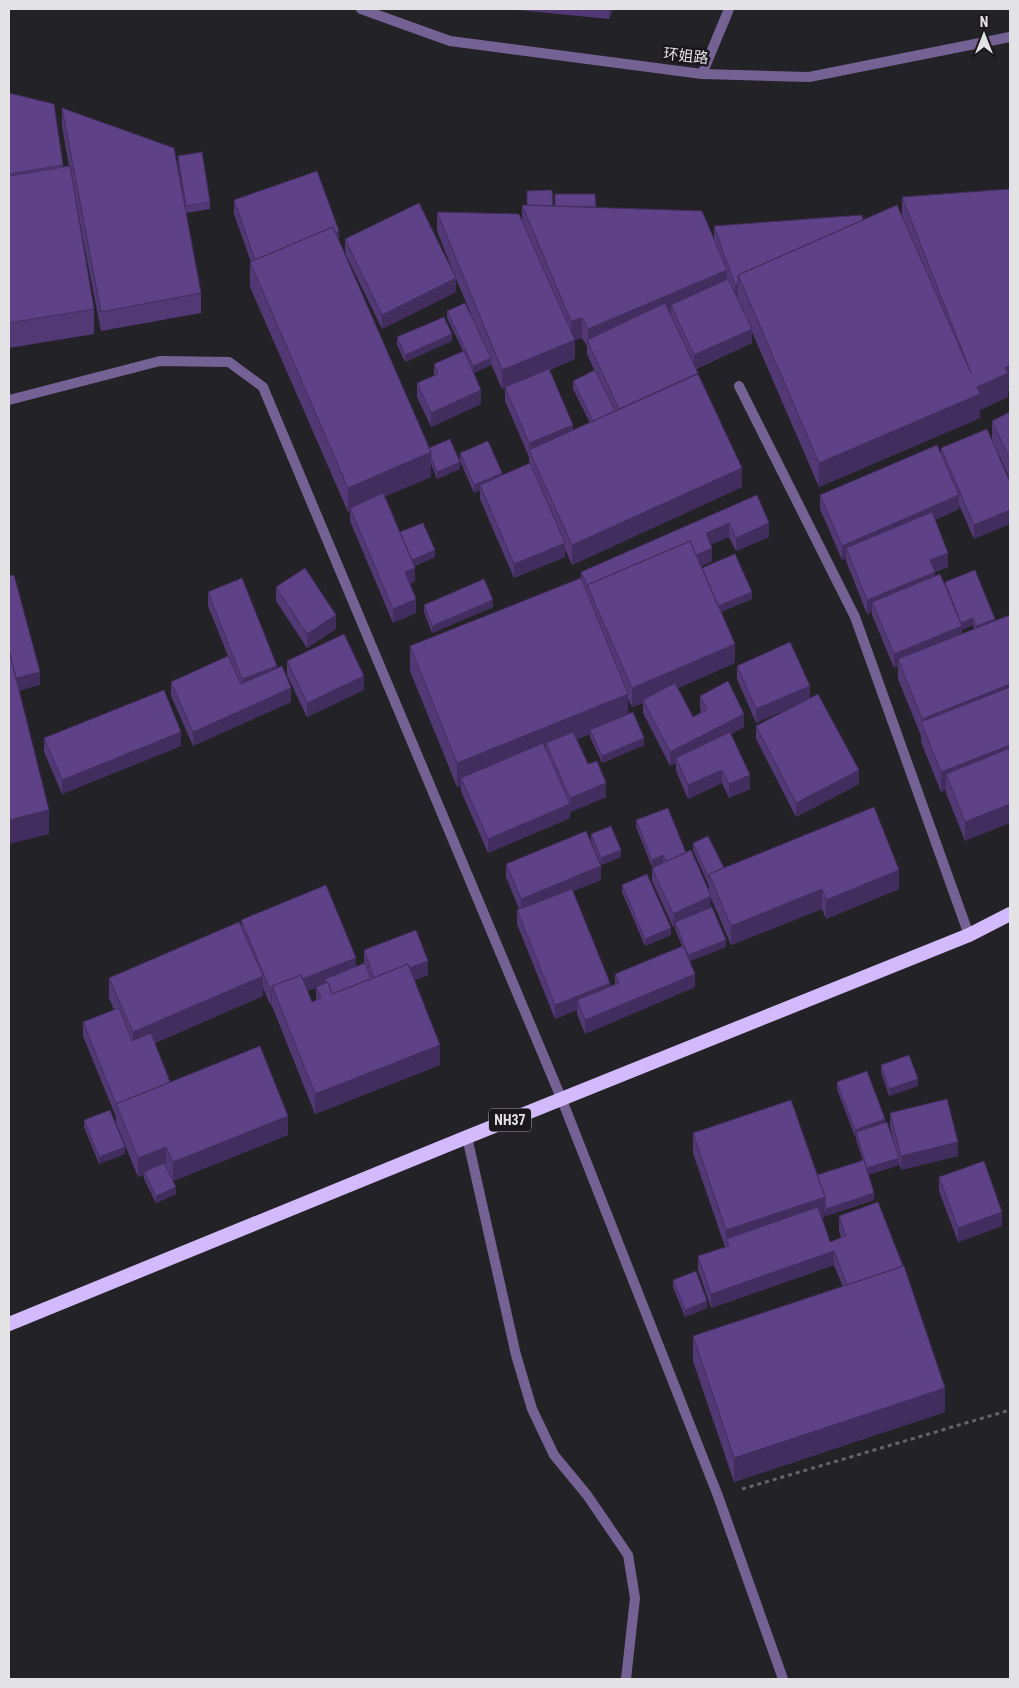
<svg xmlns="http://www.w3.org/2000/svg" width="1019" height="1688" font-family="'Roboto Condensed','Noto Sans SC',sans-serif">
	<rect width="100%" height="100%" fill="#232226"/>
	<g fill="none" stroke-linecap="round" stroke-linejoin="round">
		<path stroke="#656468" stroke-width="3" stroke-dasharray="4 4" stroke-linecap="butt" d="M 742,1489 L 1010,1410"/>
		<path stroke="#756294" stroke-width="10" d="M 467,1137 L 516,1355 L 532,1409 L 554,1455 L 587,1495 L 628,1555 L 635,1598 L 626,1679"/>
		<path stroke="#756294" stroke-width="10" d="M 361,9 L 450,41 L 702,74 L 809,77 L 1010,37
			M 739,386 L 855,617 L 969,935
			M 9,400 L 160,361 L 229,362 L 263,387 L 562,1100 L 718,1496 L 783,1679"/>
		<path stroke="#756294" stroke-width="10" d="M 702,74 L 729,9"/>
		<path stroke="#d3bafc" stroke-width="14" d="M 9,1324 L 467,1137 L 969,935 L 1010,914"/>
	</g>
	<path fill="#523874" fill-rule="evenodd" d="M 508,9 L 613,9 L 609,19 Z
		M 9,93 L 63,165 L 63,167 L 69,166 L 62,127 L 62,108 L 201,293 L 201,313 L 101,331 L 76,203 L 94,309 L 94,334 L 9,348 Z
		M 178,156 L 210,202 L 210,209 L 186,213 L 178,163 Z
		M 902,197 L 1008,391 L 1008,397 L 980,410 L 980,418 L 819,487 L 752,332 L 752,343 L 696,369 L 742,487 L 572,565 L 565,549 L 565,557 L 514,578 L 480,499 L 480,490 L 474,493 L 460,461 L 460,453 L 502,475 L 529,464 L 529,457 L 505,401 L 505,388 L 502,389 L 491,364 L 491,365 L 474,373 L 481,404 L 431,427 L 417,397 L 417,383 L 434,376 L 434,364 L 463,351 L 447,318 L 447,311 L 471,314 L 456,279 L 456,292 L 382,329 L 345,253 L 345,239 L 454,274 L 437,231 L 437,212 L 522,221 L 522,205 L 596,207 L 714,240 L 714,226 L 863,220 L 902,215 ZM 582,338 L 587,346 L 587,354 L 594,370 L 573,381 L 573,389 L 590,423 L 573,430 L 550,370 L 575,359 L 575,340 Z
		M 234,200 L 339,241 L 429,448 L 460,469 L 437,479 L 431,464 L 431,477 L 385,496 L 400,532 L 435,557 L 415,566 L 415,581 L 410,584 L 416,613 L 393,623 L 350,521 L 350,511 L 348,512 L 250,287 L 250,262 L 251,262 L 234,214 Z
		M 397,337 L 452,341 L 405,362 L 397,345 Z
		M 1010,412 L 1010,479 L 999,455 L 974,539 L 959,505 L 959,509 L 935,520 L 948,567 L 935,572 L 935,576 L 945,586 L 945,582 L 995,619 L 965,841 L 946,793 L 946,790 L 941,792 L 921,742 L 921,736 L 898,679 L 898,666 L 894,668 L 872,615 L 872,612 L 867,614 L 846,561 L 846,558 L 842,560 L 820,509 L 820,495 L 941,453 L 941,448 L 992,439 L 992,421 ZM 973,625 L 974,629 L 962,634 L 962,630 Z
		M 757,495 L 769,537 L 736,551 L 729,537 L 711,544 L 712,561 L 701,566 L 702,568 L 752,599 L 721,612 L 735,663 L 678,688 L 693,717 L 701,712 L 700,709 L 700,696 L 744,727 L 731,734 L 750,789 L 729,798 L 722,783 L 688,799 L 676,771 L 676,763 L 670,766 L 643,713 L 643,703 L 632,707 L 628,699 L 628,714 L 644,745 L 602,763 L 590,737 L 590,734 L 577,739 L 588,764 L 606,797 L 570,812 L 570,811 L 570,818 L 488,853 L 461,791 L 461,786 L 457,787 L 410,671 L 410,646 L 581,578 L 581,572 Z
		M 276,587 L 336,629 L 307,648 L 276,601 Z
		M 208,592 L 277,668 L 291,702 L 193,746 L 171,696 L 171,682 L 228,656 L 208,606 Z
		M 424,605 L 493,607 L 432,633 L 424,612 Z
		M 287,661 L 364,690 L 307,717 L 287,675 Z
		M 737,666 L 810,698 L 859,784 L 796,817 L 756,739 L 756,726 L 792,707 L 756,723 L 737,679 Z
		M 44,738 L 181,746 L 62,794 L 44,752 Z
		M 636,820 L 686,853 L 709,892 L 709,886 L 693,850 L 693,843 L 724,868 L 899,889 L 826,919 L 822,909 L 731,945 L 711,898 L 711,907 L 726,947 L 690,961 L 695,987 L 585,1034 L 577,1014 L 577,1010 L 555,1019 L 517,924 L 517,910 L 519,909 L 506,877 L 506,864 L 601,880 L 573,891 L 610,986 L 615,984 L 615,974 L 682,946 L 675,929 L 675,926 L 673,927 L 652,881 L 652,868 L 663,862 L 652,867 L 636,827 Z
		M 591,834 L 621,857 L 601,865 L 591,841 Z
		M 622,885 L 671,935 L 645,946 L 622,892 Z
		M 241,920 L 356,967 L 364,963 L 364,950 L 428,975 L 414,980 L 440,1065 L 315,1114 L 272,1006 L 271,1006 L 263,988 L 263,996 L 155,1043 L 170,1082 L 288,1135 L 173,1181 L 176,1194 L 156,1203 L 144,1179 L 144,1175 L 138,1177 L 116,1123 L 116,1117 L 83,1036 L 83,1022 L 114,1010 L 109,998 L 109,978 L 241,925 ZM 316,988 L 316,1001 L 312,1002 L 307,991 Z
		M 881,1065 L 918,1086 L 889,1096 L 881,1072 Z
		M 837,1082 L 885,1122 L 894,1142 L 890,1127 L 890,1113 L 958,1156 L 901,1170 L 899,1163 L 899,1165 L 868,1175 L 874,1200 L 826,1216 L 825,1211 L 825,1217 L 822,1218 L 830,1242 L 841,1237 L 839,1230 L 839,1216 L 945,1412 L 734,1482 L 693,1361 L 693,1336 L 843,1287 L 834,1265 L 711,1308 L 698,1270 L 698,1256 L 725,1247 L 693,1153 L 693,1133 L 817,1175 L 863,1161 L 856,1139 L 856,1136 L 855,1137 L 837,1089 Z
		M 84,1120 L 125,1154 L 99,1164 L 84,1127 Z
		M 939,1177 L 1002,1226 L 958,1242 L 939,1191 Z
		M 673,1280 L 707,1308 L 685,1317 L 673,1287 Z"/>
	<path fill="#422e5e" d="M 609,9 L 613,9 L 609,19 Z
		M 339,231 L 339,245 L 255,261 Z
		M 727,270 L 727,289 L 671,305 L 671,313 L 590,348 L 588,343 L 588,329 Z
		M 456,278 L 456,292 L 382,329 L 382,315 Z
		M 738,284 L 738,298 L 735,299 L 735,285 Z
		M 582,318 L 582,338 L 571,341 L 571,321 Z
		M 752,329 L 752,343 L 694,369 L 694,355 Z
		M 452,334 L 452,341 L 405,362 L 405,355 Z
		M 575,340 L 575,359 L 502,389 L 502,370 Z
		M 491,358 L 491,365 L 473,373 L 473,366 Z
		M 1010,365 L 1010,390 L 1008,391 L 1008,397 L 980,410 L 980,418 L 819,487 L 819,463 L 977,387 L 1005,368 Z
		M 481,390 L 481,404 L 431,427 L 431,413 Z
		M 573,425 L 573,439 L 529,450 L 529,443 Z
		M 431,452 L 431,477 L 351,511 L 350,508 L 350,511 L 348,512 L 348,488 Z
		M 460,462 L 460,469 L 437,479 L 437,472 Z
		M 742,468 L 742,487 L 572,565 L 572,545 Z
		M 502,473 L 502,481 L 480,485 L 480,490 L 474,493 L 474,485 Z
		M 959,495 L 959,509 L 850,557 L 846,548 L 846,558 L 842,560 L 842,546 Z
		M 1010,510 L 1010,524 L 974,539 L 974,525 Z
		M 729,523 L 729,537 L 706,547 L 706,533 Z
		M 769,523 L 769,537 L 736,551 L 736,538 Z
		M 565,543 L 565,557 L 514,578 L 514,564 Z
		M 712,548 L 712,561 L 696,569 L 696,555 Z
		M 435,550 L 435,557 L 411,567 L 411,560 Z
		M 948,553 L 948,567 L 930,574 L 930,560 Z
		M 415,568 L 415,581 L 405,586 L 405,572 Z
		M 935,572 L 935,586 L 872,602 L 872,612 L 867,614 L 867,600 Z
		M 752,592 L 752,599 L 715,614 L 715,607 Z
		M 416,599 L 416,613 L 393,623 L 393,609 Z
		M 493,600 L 493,607 L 432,633 L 432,626 Z
		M 336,615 L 336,629 L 307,648 L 307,634 Z
		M 973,618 L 973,625 L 962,630 L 962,640 L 898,659 L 898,666 L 894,668 L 894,654 L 961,623 Z
		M 995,619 L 995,626 L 976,633 L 976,626 Z
		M 735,644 L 735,663 L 644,702 L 643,700 L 643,703 L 632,707 L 632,688 Z
		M 277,666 L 277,679 L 242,693 L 242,679 Z
		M 40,672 L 40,685 L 15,692 L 15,678 Z
		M 364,676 L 364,690 L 307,717 L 307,703 Z
		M 1010,684 L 1010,704 L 922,725 L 922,719 Z
		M 810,686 L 810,699 L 756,723 L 756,709 Z
		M 291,688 L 291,702 L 193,746 L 193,732 Z
		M 628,694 L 628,719 L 590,730 L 590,734 L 550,750 L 546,743 L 546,751 L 461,778 L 461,786 L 457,787 L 457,763 Z
		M 744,714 L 744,727 L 678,762 L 676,758 L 676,763 L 670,766 L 670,752 Z
		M 181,732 L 181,746 L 62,794 L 62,780 Z
		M 644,738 L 644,745 L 602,763 L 602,756 Z
		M 1010,745 L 1010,764 L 946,774 L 946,790 L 941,792 L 941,772 Z
		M 722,770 L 722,783 L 688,799 L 688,785 Z
		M 859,770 L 859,784 L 796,817 L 796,803 Z
		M 750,775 L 750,789 L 729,798 L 729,784 Z
		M 606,783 L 606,797 L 570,812 L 570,798 Z
		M 570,804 L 570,818 L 488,853 L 488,839 Z
		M 1010,804 L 1010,823 L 965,841 L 965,822 Z
		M 49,810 L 49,834 L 9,844 L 9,820 Z
		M 621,850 L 621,857 L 601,865 L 601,858 Z
		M 663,855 L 663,862 L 652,867 L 652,860 Z
		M 601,866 L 601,880 L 521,913 L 521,899 Z
		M 899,870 L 899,889 L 826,919 L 826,900 Z
		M 822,889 L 822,909 L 731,945 L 731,926 Z
		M 711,896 L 711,910 L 675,922 L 675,926 L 673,927 L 673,914 Z
		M 671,928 L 671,935 L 645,946 L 645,939 Z
		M 726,940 L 726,947 L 688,962 L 688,955 Z
		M 356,958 L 356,971 L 325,979 L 325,984 L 278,1003 L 274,991 Z
		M 428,961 L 428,975 L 375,995 L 375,981 Z
		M 695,974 L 695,987 L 585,1034 L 585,1020 Z
		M 263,976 L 263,996 L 133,1052 L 133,1032 Z
		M 610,983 L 610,997 L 577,1000 L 577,1010 L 555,1019 L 555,1005 Z
		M 271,992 L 272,992 L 272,1006 L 271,1006 Z
		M 440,1045 L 440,1065 L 315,1114 L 315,1094 Z
		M 918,1079 L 918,1086 L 889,1096 L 889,1089 Z
		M 288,1116 L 288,1135 L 173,1181 L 173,1162 Z
		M 885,1119 L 885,1126 L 856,1132 L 856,1136 L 855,1137 L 855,1130 Z
		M 958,1142 L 958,1156 L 901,1170 L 901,1156 Z
		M 125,1147 L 125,1154 L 99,1164 L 99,1157 Z
		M 166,1147 L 166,1167 L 146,1175 L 144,1172 L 144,1175 L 138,1177 L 138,1158 Z
		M 899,1158 L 899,1165 L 867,1175 L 867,1168 Z
		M 176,1187 L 176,1194 L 156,1203 L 156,1196 Z
		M 874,1193 L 874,1200 L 826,1216 L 826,1209 Z
		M 825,1197 L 825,1217 L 729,1249 L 729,1246 L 726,1239 L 726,1230 Z
		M 1002,1212 L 1002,1226 L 958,1242 L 958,1228 Z
		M 834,1251 L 834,1265 L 711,1308 L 711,1294 Z
		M 707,1301 L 707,1308 L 685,1317 L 685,1310 Z
		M 945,1388 L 945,1412 L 734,1482 L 734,1458 Z"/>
	<path fill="#5f4187" stroke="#422e5e" d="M 9,93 L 54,104 L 63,165 L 9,174 Z
		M 62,108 L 174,148 L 201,293 L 101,312 Z
		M 202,152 L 210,202 L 186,206 L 178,156 Z
		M 70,166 L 94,309 L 9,323 L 9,176 Z
		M 317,171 L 339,231 L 335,233 L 333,227 L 255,260 L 234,200 Z
		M 1010,189 L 1010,365 L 1005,368 L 1008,373 L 977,387 L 980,394 L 819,463 L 738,275 L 897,205 L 971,373 L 902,197 Z
		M 552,190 L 553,206 L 527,205 L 527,191 Z
		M 555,194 L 595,194 L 596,207 L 555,206 Z
		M 419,203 L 456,278 L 382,315 L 345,239 Z
		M 522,205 L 702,211 L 727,270 L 588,329 L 582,318 L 571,321 Z
		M 437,212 L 519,214 L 575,340 L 502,370 Z
		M 862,215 L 863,220 L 738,275 L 738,284 L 735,285 L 714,226 Z
		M 333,227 L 431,452 L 348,488 L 250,262 Z
		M 728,279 L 752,329 L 694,355 L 671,305 Z
		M 465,303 L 491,358 L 473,366 L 447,311 Z
		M 665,303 L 698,373 L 619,409 L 587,340 Z
		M 444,317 L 452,334 L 405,355 L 397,337 Z
		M 464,351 L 481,390 L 431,413 L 417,383 L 438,374 L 434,364 Z
		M 549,369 L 573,425 L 529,443 L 505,387 Z
		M 595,370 L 615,411 L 593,421 L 573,381 Z
		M 698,374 L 742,468 L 572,545 L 529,450 Z
		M 1010,412 L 1010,459 L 992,421 Z
		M 987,429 L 1010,482 L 1010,510 L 974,525 L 941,448 Z
		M 450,439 L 460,462 L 437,472 L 431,457 L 431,452 L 429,448 Z
		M 488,441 L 502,473 L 474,485 L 460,453 Z
		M 937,445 L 959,495 L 842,546 L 820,495 Z
		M 530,463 L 565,543 L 514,564 L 480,485 Z
		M 383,493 L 415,568 L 405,572 L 416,599 L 393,609 L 350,508 Z
		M 757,495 L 769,523 L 736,538 L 729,523 L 706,533 L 712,548 L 696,555 L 690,541 L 587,585 L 581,572 Z
		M 932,512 L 948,553 L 930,560 L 935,572 L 867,600 L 846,548 Z
		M 423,523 L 435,550 L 412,560 L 400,532 Z
		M 690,541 L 735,644 L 632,688 L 587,585 Z
		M 735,554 L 752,592 L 718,606 L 702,568 Z
		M 305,568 L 336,615 L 307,634 L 276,587 Z
		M 975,570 L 995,619 L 976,626 L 973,618 L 961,623 L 945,582 Z
		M 940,574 L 962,626 L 894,654 L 872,602 Z
		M 14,575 L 40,672 L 16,678 L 9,650 L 9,576 Z
		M 242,578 L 277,666 L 242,679 L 208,592 Z
		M 581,578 L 628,694 L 457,763 L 410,646 Z
		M 484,579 L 493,600 L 432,626 L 424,605 Z
		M 1010,615 L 1010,684 L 922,719 L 898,659 Z
		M 344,634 L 364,676 L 307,703 L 287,661 Z
		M 790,642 L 810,686 L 756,709 L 737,666 Z
		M 9,650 L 49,810 L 9,820 Z
		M 228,656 L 241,684 L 282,666 L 291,688 L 193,732 L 171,682 Z
		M 728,681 L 744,714 L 670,752 L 643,700 L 675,683 L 693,717 L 707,710 L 700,696 Z
		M 1010,687 L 1010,745 L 941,772 L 921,722 Z
		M 164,690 L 181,732 L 62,780 L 44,738 Z
		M 818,694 L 859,770 L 796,803 L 756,726 Z
		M 633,712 L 644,738 L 602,756 L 590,730 Z
		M 573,732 L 588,764 L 597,761 L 606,783 L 570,798 L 546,743 Z
		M 730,732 L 750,775 L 729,784 L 722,770 L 688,785 L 676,758 Z
		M 543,743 L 570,804 L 488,839 L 461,778 Z
		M 1010,748 L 1010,804 L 965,822 L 946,774 Z
		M 874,807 L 899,870 L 826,900 L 822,889 L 731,926 L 709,874 Z
		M 668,808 L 686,853 L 666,861 L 663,855 L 652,860 L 636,820 Z
		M 611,826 L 621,850 L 601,858 L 591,834 Z
		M 586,831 L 601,866 L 521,899 L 506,864 Z
		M 708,836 L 724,868 L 709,874 L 709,879 L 693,843 Z
		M 691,850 L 711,896 L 673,914 L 652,868 Z
		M 647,874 L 671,928 L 645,939 L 622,885 Z
		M 326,885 L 356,958 L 302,979 L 301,975 L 272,986 L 272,992 L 271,992 L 241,920 Z
		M 572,889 L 610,983 L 555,1005 L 517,910 Z
		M 712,907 L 726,940 L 688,955 L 675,922 Z
		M 239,922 L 263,976 L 133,1032 L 109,978 Z
		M 416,930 L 428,961 L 409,968 L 408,964 L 374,978 L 364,950 Z
		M 683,946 L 695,974 L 585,1020 L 577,1000 L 619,983 L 615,974 Z
		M 365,963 L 371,979 L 332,994 L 328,982 L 326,983 L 325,979 Z
		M 408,964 L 440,1045 L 315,1094 L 272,986 L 301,975 L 312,1002 L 321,998 L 316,987 L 328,982 L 332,994 Z
		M 119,1008 L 132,1041 L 151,1033 L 170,1082 L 116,1104 L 83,1022 Z
		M 260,1046 L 288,1116 L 173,1162 L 166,1147 L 138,1158 L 116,1104 Z
		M 909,1055 L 918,1079 L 889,1089 L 881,1065 Z
		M 867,1071 L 885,1119 L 855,1130 L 837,1082 Z
		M 947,1099 L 958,1142 L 901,1156 L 890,1113 Z
		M 791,1100 L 825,1197 L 726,1230 L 693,1133 Z
		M 110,1110 L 125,1147 L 99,1157 L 84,1120 Z
		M 887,1122 L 899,1158 L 867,1168 L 856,1132 Z
		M 864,1160 L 874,1193 L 826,1209 L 825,1203 L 825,1197 L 817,1175 Z
		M 984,1161 L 1002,1212 L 958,1228 L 939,1177 Z
		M 164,1163 L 176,1187 L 156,1196 L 144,1172 Z
		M 878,1202 L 903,1266 L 847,1285 L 834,1251 L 711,1294 L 698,1256 L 729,1246 L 726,1239 L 818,1207 L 830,1242 L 846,1236 L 839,1216 Z
		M 904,1266 L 945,1388 L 734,1458 L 693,1336 Z
		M 696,1271 L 707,1301 L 685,1310 L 673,1280 Z"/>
	<g text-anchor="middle" stroke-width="5" stroke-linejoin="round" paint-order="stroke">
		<rect fill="#1a181c" stroke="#a7a5a9" stroke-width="1" x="489" y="1108.5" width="42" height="23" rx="4"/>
		<g font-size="14" font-weight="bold" fill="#e3e2e5">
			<text x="510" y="1125">NH37</text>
		</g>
		<g font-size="15" fill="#e3e2e5" stroke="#1a181c">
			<text transform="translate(686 56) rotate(6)" y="5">环姐路</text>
		</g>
	</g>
	<rect width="1019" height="1688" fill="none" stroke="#e3e2e5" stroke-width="20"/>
	<g transform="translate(984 35)" stroke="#1a181c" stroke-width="4" paint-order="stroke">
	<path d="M0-4L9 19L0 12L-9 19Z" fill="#e3e2e5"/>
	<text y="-8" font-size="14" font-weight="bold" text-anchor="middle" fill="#e3e2e5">N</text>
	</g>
</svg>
